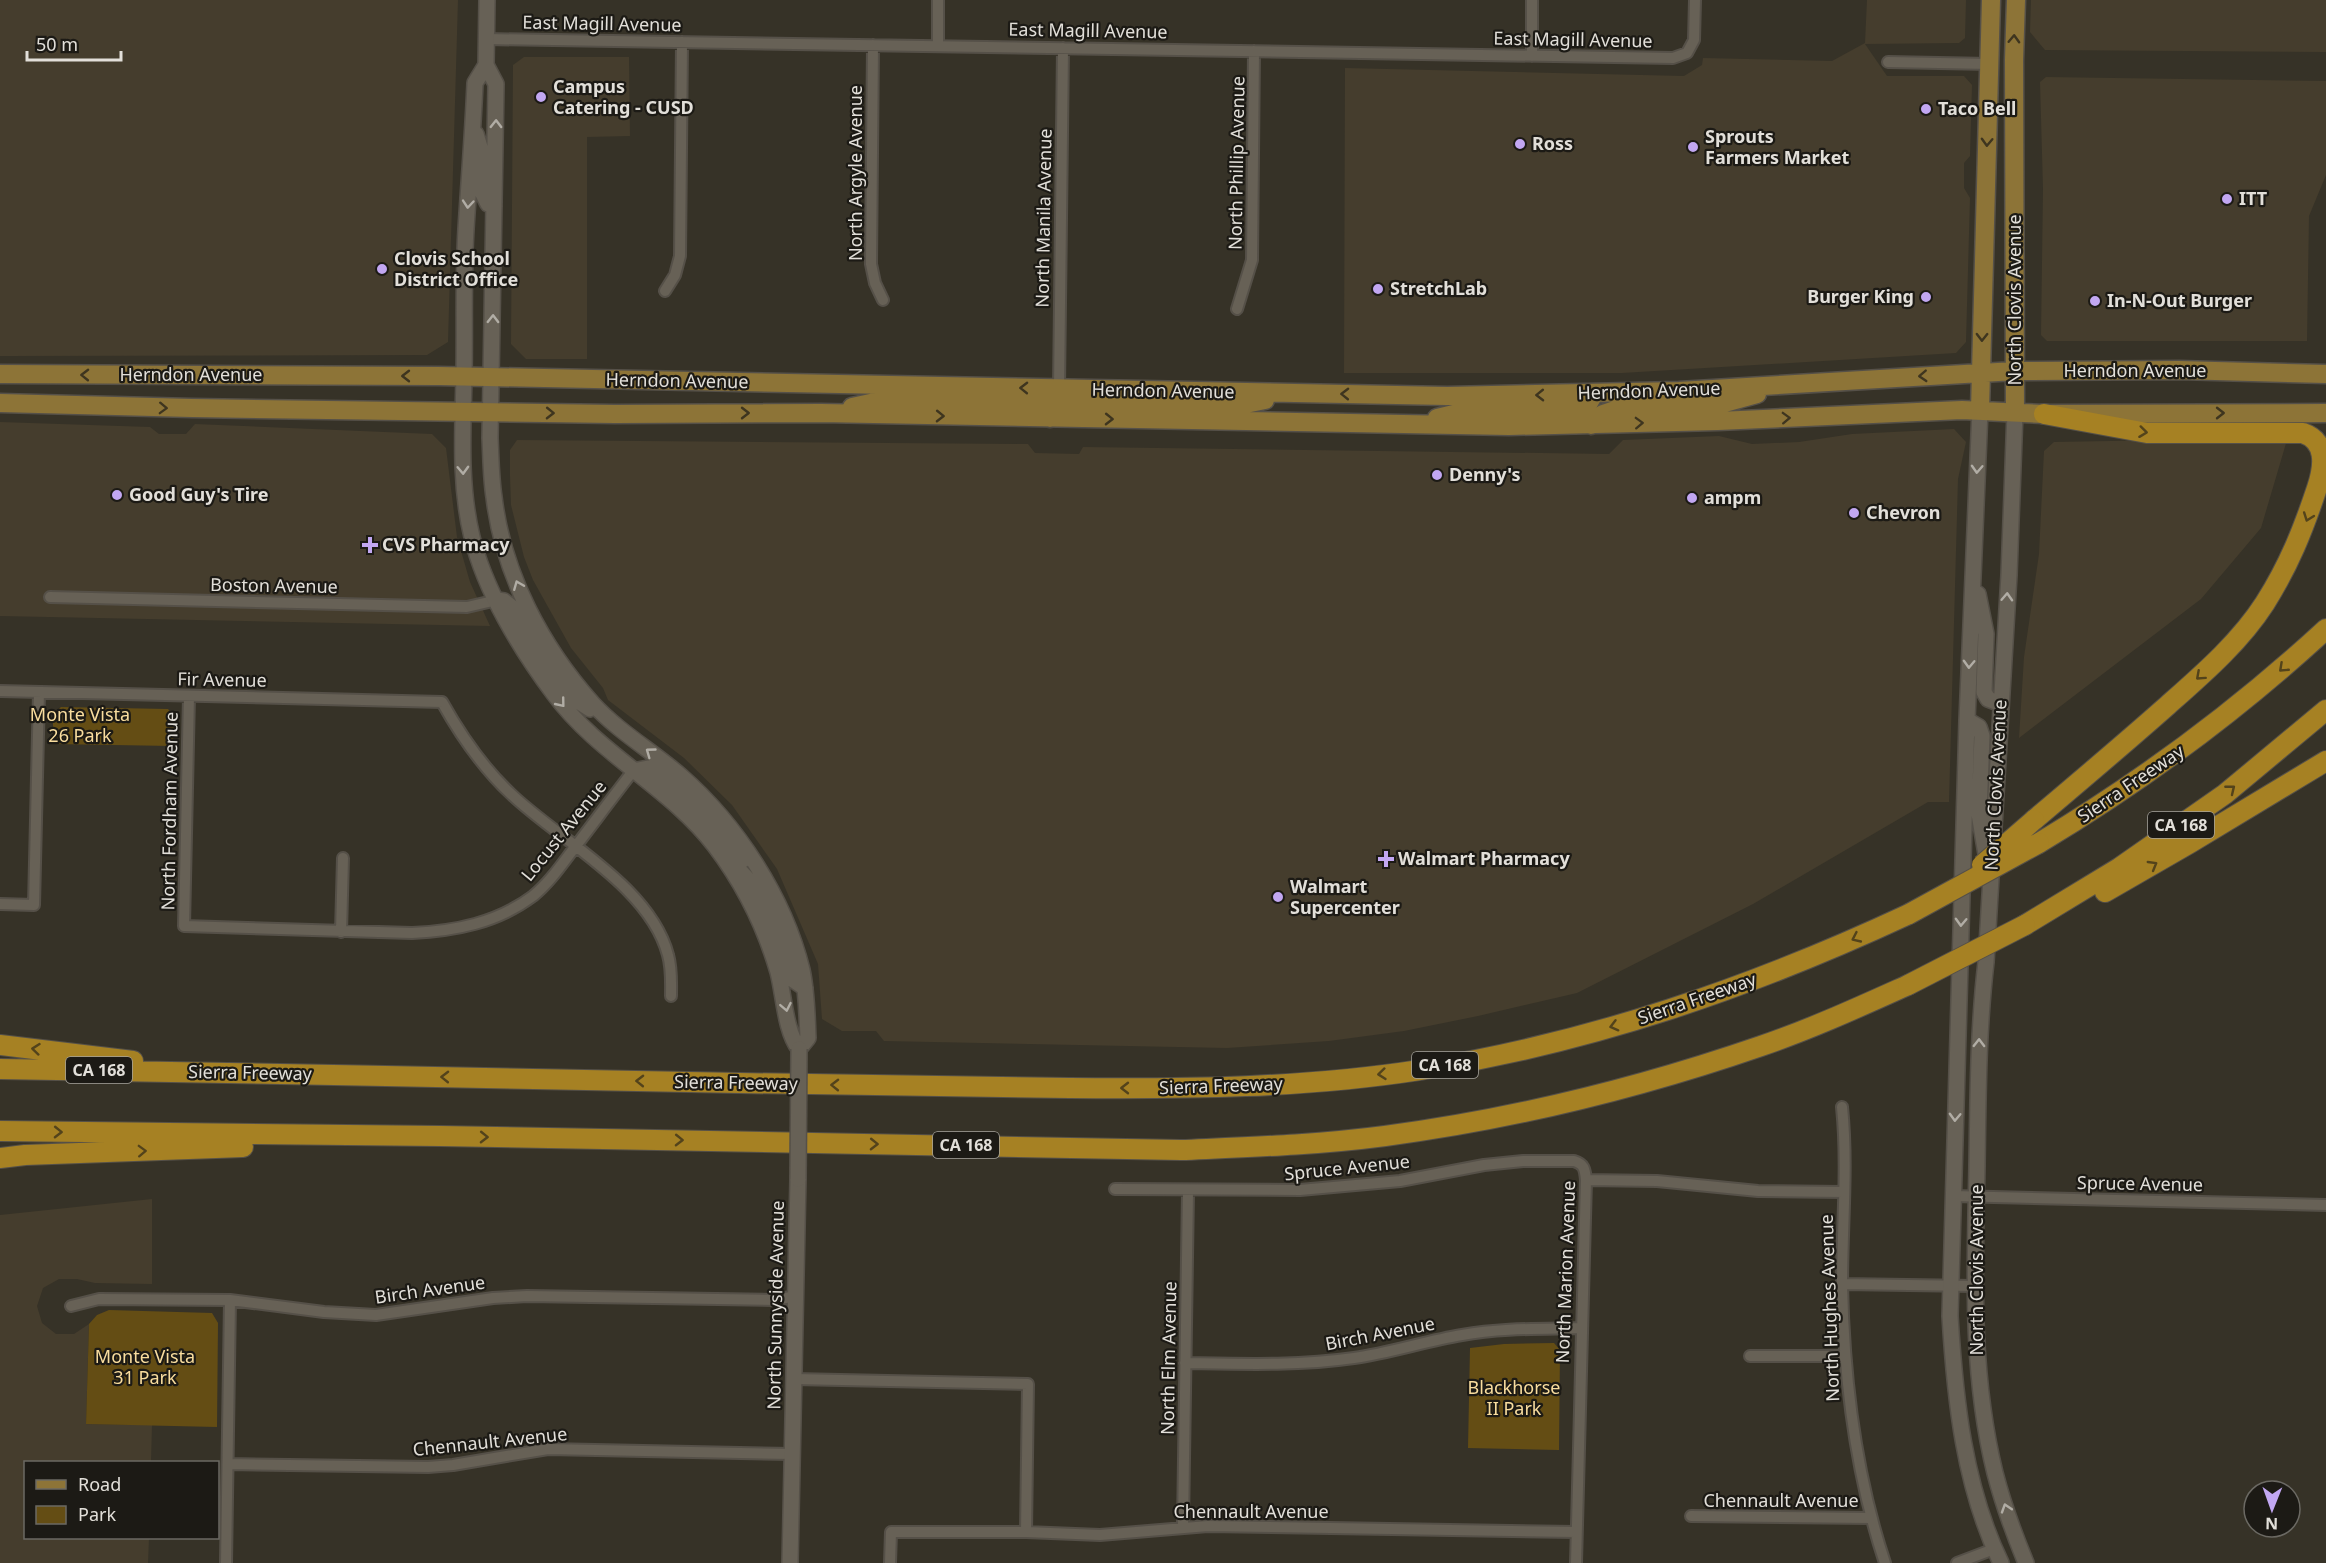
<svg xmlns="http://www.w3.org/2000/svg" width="2326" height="1563" font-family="'Noto Sans',sans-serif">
	<rect width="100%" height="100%" fill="#363227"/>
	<path fill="#453d2d" d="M 0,0 L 458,0 L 448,342 L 427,355 L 0,356 Z
		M 1867,0 L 1966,0 L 1965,38 L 1959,43 L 1865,44 L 1887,76 L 1964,76 L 1972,85 L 1970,156 L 1964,163 L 1964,188 L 1970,198 L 1966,342 L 1956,353 L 1622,373 L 1344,373 L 1345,68 L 1684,76 L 1702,65 L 1703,58 L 1832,61 L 1865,43 Z
		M 2031,0 L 2326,0 L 2326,52 L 2045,50 L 2030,32 Z
		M 524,57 L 629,57 L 630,136 L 587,137 L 587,359 L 526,359 L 511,344 L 513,65 Z
		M 2046,77 L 2326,81 L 2326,175 L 2309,216 L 2307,341 L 2047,341 L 2041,335 L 2043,189 L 2040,82 Z
		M 0,422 L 150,427 L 159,434 L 186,434 L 195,424 L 432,434 L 446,448 L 457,537 L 470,582 L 490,626 L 0,616 Z
		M 1954,429 L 1966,442 L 1958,479 L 1949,802 L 1928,802 L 1753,904 L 1577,993 L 1478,1016 L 1404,1031 L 1329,1041 L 1227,1048 L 884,1041 L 876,1031 L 842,1031 L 822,1019 L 818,964 L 777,869 L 732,805 L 684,758 L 608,700 L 603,688 L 571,648 L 533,580 L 524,557 L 511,505 L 510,476 L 510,450 L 517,440 L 1028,444 L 1035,453 L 1079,454 L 1083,447 L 1609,454 L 1623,440 L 1719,436 L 1752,444 L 1799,442 L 1852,434 Z
		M 2279,438 L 2287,440 L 2261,528 L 2201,599 L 2019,738 L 2024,657 L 2039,554 L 2044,451 L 2054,442 Z
		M 152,1199 L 152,1284 L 95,1283 L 77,1279 L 59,1279 L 43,1288 L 37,1306 L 42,1323 L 56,1334 L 74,1334 L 89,1324 L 86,1424 L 152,1425 L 151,1462 L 26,1462 L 26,1538 L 149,1538 L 148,1563 L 0,1563 L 0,1215 Z"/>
	<path fill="#644d14" d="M 61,707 L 168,709 L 174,716 L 173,746 L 53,744 L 53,714 Z
		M 109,1310 L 212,1313 L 218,1323 L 217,1427 L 86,1424 L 89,1324 L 97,1315 Z
		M 1554,1343 L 1560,1350 L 1559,1450 L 1468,1448 L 1470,1348 L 1504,1344 Z"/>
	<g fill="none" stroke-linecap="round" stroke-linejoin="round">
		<defs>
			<path id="street" d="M 486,39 L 1673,58 L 1687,53 L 1694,40 L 1695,0
				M 873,45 L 871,264 L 875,283 L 883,300
				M 938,45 L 938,0
				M 1532,56 L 1532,0
				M 1888,62 L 1990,64
				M 665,291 L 675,275 L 680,256 L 682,42
				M 1237,309 L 1252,260 L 1254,51
				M 1059,389 L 1063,48
				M 50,597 L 467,607 L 497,600
				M 0,691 L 442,702 C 461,736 482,767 511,794 C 559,840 650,886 668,955 C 672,969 671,983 671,996
				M 189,696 L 184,926 L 412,933 C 455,931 497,923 533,896 C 548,884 560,867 572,851 C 592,825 612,798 633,771
				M 0,904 L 34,905 L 39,692
				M 341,932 L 343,858
				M 1842,1107 C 1848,1166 1842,1225 1842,1285 C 1844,1380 1855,1473 1885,1563
				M 1586,1180 L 1657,1181 L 1758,1191 L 1844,1192
				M 1115,1189 L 1300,1190 L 1400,1181 L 1484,1165 L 1523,1161 L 1574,1161 C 1584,1164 1585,1169 1586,1180 L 1576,1563
				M 1953,1196 L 2326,1205
				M 1842,1284 L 1974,1286
				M 71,1306 L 99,1299 L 230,1300 L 324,1312 L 376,1315 L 493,1298 L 527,1296 L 775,1300 L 796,1296
				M 1750,1356 L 1845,1356
				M 1185,1363 C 1242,1364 1298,1366 1354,1358 C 1390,1353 1426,1341 1462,1335 C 1501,1328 1541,1329 1581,1328
				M 794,1379 L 1028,1384 L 1026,1532
				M 228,1464 L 428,1467 L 453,1465 L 548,1449 L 792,1454
				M 1691,1516 L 1870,1518
				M 1183,1526 L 1188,1191
				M 226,1563 L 230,1300
				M 890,1563 L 891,1532 L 1026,1532 L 1100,1535 L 1208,1526 L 1576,1532
				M 1957,1563 L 1994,1549"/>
			<path id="secondary" d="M 486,65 L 496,84 L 490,438 C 491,458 491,478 494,497 C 503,574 542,647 593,704 C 619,732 652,751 681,776 C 737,825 784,897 802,970 C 807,993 807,1016 808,1038 L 799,1049 C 785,1031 784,995 778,972 C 765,927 743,883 715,846 C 670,787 599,755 554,694 C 521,650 485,591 472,537 C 459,484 463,429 464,375 C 465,327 463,278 466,229 C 469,180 473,132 475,83 L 486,65 L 487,0
				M 476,134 L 483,157 L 482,192 L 488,204 L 494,206
				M 1980,410 L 1967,720 L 1950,1316 C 1955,1400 1964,1486 2001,1563
				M 2015,412 L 2009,575 L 1986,962 C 1978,1030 1978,1098 1977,1166 C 1975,1269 1970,1372 1995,1473 C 2003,1504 2014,1534 2026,1563
				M 1978,594 L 1986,634 L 1984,692 L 1988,699 L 2001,704
				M 497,600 L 504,601 L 514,609 L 551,670 L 576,700 L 590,709
				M 1967,720 L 1979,727 L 1982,736 L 1979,814 L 1986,854
				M 633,771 L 648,768 L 669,781 L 743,860
				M 737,868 L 753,885 L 766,907 L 792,979 L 805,988
				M 790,1563 L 798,1179"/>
			<path id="primary" d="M 0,374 L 439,376 L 1447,396 L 1679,391 L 2015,371 L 2179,370 L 2326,374
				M 0,403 L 192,408 L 615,414 L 821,413 L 1509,426 L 1718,421 L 1962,410 L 2044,414 L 2326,413
				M 852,407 L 884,400 L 1046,403 L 1054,400 L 1059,389
				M 1980,410 L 1991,0
				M 2015,412 L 2014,60 L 2016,0
				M 1050,418 L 1062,406 L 1076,403 L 1236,406 L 1265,400
				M 1437,418 L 1466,411 L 1580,410 L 1587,406 L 1594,394
				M 1591,425 L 1603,414 L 1618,409 L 1717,405 L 1757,394"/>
			<path id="highway" d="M 2034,820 C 2079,782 2124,744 2168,705 C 2203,674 2240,642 2265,603 C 2289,565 2303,530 2317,488 C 2325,464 2326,441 2303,433 L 2147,433 L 2044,414
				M 2039,843 C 2144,780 2236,712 2326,629
				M 2105,892 L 2190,843 L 2326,761
				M 2025,925 L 2119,868 L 2225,794 L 2326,710
				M 0,1045 L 133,1061
				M 0,1069 C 246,1073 493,1078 739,1083 C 850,1085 960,1087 1070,1088 C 1187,1089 1304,1088 1420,1070 C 1593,1042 1750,988 1909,914
				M 0,1131 L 440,1136 L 1181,1150 C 1249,1147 1317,1145 1385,1136 C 1513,1119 1639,1088 1761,1046 C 1811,1029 1859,1007 1908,985
				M 0,1158 L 25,1155 L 243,1147"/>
		</defs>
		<use href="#street" stroke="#555048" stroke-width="14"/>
		<use href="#secondary" stroke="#555048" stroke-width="18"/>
		<use href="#primary" stroke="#555048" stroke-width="21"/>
		<use href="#highway" stroke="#555048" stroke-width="22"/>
		<use href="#street" stroke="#676156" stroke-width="10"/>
		<use href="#secondary" stroke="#676156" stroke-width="15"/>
		<use href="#primary" stroke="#8d7437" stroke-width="18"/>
		<use href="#highway" stroke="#a68123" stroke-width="20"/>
		<defs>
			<path id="secondary-bridge" d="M 798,1179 L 799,1049"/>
			<path id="highway-bridge" d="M 1982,865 L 2034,820
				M 1909,914 L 2039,843
				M 1908,985 L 2025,925"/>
		</defs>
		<use href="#secondary-bridge" stroke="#555048" stroke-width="18" stroke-linecap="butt"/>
		<use href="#highway-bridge" stroke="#555048" stroke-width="22" stroke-linecap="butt"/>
		<use href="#secondary-bridge" stroke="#676156" stroke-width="15"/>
		<use href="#highway-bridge" stroke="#a68123" stroke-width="20"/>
	</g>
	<defs><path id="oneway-chevron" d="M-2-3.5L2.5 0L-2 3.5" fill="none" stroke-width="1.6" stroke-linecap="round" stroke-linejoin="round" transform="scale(1.5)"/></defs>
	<g stroke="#3e351f">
		<use href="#oneway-chevron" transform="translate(2014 39) rotate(-88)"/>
		<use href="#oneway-chevron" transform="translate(1987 142) rotate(92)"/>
		<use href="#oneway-chevron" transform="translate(1982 337) rotate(91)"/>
		<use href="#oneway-chevron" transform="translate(85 375) rotate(-179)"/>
		<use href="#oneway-chevron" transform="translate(406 376) rotate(180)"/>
		<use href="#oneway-chevron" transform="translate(1923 376) rotate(177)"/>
		<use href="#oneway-chevron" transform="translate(1024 388) rotate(-179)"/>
		<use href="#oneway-chevron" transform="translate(1345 394) rotate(-179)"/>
		<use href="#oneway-chevron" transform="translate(1540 395) rotate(179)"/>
		<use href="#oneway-chevron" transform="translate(163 408) rotate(2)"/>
		<use href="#oneway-chevron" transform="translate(550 413) rotate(1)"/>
		<use href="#oneway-chevron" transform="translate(745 413)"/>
		<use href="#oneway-chevron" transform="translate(2220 413)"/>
		<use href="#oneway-chevron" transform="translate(940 416) rotate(1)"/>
		<use href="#oneway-chevron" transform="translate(1786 418) rotate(-2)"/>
		<use href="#oneway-chevron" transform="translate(1109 419) rotate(1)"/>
		<use href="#oneway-chevron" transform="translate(1639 423) rotate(-2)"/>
	</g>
	<g stroke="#b1ada5">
		<use href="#oneway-chevron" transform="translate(496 124) rotate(-89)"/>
		<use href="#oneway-chevron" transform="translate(468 204) rotate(95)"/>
		<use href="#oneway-chevron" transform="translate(493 319) rotate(-89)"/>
		<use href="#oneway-chevron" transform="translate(1977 469) rotate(93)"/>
		<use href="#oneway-chevron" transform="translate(463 470) rotate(88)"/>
		<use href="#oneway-chevron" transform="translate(518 585) rotate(-112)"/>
		<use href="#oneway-chevron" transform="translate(2007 597) rotate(-87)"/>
		<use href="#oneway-chevron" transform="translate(1969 664) rotate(92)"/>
		<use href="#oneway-chevron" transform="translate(561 703) rotate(51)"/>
		<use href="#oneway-chevron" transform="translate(650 752) rotate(-144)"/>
		<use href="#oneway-chevron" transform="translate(1961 922) rotate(92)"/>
		<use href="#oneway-chevron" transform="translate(786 1007) rotate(79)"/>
		<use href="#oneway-chevron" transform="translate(1979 1043) rotate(-89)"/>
		<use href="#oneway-chevron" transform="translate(1955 1117) rotate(92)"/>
		<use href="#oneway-chevron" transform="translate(2006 1508) rotate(-108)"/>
	</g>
	<g stroke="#53431b">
		<use href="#oneway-chevron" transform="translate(2143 432) rotate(7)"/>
		<use href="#oneway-chevron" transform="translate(2308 517) rotate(110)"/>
		<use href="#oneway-chevron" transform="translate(2283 668) rotate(137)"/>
		<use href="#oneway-chevron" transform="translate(2200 676) rotate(138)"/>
		<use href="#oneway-chevron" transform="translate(2231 789) rotate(-39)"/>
		<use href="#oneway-chevron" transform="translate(2153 865) rotate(-30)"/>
		<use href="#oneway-chevron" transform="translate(1856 938) rotate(155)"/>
		<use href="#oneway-chevron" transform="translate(1614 1026) rotate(165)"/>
		<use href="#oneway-chevron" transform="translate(36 1049) rotate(-174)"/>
		<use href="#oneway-chevron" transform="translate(1382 1074) rotate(174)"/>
		<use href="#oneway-chevron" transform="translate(445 1077) rotate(-179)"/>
		<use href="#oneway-chevron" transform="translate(640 1081) rotate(-179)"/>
		<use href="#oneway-chevron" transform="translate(835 1085) rotate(-179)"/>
		<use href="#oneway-chevron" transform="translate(1125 1088) rotate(-180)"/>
		<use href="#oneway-chevron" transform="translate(58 1132) rotate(1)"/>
		<use href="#oneway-chevron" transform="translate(484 1137) rotate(1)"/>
		<use href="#oneway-chevron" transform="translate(679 1140) rotate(1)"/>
		<use href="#oneway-chevron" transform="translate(874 1144) rotate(1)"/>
		<use href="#oneway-chevron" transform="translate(142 1151) rotate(-2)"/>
	</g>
	<g fill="#c2a7f2" stroke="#1c1a15" stroke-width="2">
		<circle cx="541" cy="97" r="6"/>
		<circle cx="1926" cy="109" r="6"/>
		<circle cx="1520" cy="144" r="6"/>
		<circle cx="1693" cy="147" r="6"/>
		<circle cx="2227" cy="199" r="6"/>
		<circle cx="382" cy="269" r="6"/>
		<circle cx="1378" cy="289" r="6"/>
		<circle cx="1926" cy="297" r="6"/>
		<circle cx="2095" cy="301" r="6"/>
		<circle cx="1437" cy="475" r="6"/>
		<circle cx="117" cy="495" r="6"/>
		<circle cx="1692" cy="498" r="6"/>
		<circle cx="1854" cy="513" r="6"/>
		<path d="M367 536h6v6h6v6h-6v6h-6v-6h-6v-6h6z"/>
		<path d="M1383 850h6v6h6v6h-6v6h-6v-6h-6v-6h6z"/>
		<circle cx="1278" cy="897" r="6"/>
	</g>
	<g text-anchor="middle" stroke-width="4.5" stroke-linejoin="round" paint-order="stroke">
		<g fill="#1c1a15" stroke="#a7a49e" stroke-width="1.5">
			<rect x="2148" y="812" width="66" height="26" rx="4.5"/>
			<rect x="1412" y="1052" width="66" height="26" rx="4.5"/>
			<rect x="66" y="1057" width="66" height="26" rx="4.5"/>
			<rect x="933" y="1132" width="66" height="26" rx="4.5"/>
		</g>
		<g font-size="16" font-weight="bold" fill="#e2dfd9">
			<text x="2181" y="831">CA 168</text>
			<text x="1445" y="1071">CA 168</text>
			<text x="99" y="1076">CA 168</text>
			<text x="966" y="1151">CA 168</text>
		</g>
		<g font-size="18" fill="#e2dfd9" stroke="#1c1a15">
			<text transform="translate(602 24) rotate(1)" y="6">East Magill Avenue</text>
			<text transform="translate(1088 31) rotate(1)" y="6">East Magill Avenue</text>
			<text transform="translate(1573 40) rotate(1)" y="6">East Magill Avenue</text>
			<text transform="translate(1237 163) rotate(-89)" y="6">North Phillip Avenue</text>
			<text transform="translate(856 173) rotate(-90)" y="6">North Argyle Avenue</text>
			<text transform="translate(1044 218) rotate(-89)" y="6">North Manila Avenue</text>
			<text transform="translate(2015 300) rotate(-90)" y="6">North Clovis Avenue</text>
			<text x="2135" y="377">Herndon Avenue</text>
			<text x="191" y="381">Herndon Avenue</text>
			<text transform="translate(677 381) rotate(1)" y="6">Herndon Avenue</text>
			<text transform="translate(1163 391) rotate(1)" y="6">Herndon Avenue</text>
			<text transform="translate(1649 391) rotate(-2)" y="6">Herndon Avenue</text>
			<text transform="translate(274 586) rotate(1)" y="6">Boston Avenue</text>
			<text transform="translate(222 680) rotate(1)" y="6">Fir Avenue</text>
			<text transform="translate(2131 784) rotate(-34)" y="6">Sierra Freeway</text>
			<text transform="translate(1996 785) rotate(-87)" y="6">North Clovis Avenue</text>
			<text transform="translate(170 811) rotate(-89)" y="6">North Fordham Avenue</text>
			<text transform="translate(564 831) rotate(-51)" y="6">Locust Avenue</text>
			<text transform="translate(1697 999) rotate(-19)" y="6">Sierra Freeway</text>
			<text transform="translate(250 1073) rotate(1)" y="6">Sierra Freeway</text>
			<text transform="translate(736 1083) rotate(1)" y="6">Sierra Freeway</text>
			<text transform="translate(1221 1086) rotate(-2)" y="6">Sierra Freeway</text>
			<text transform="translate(1347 1168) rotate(-6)" y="6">Spruce Avenue</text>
			<text transform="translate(2140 1184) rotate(1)" y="6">Spruce Avenue</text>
			<text transform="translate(1977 1270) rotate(-90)" y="6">North Clovis Avenue</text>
			<text transform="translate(1566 1272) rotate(-88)" y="6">North Marion Avenue</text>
			<text transform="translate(430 1290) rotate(-8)" y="6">Birch Avenue</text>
			<text transform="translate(776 1305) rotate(-89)" y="6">North Sunnyside Avenue</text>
			<text transform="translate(1830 1308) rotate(-92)" y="6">North Hughes Avenue</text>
			<text transform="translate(1380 1334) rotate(-11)" y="6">Birch Avenue</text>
			<text transform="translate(1169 1358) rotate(-89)" y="6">North Elm Avenue</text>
			<text transform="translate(490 1442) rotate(-6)" y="6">Chennault Avenue</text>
			<text x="1781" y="1507">Chennault Avenue</text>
			<text x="1251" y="1518">Chennault Avenue</text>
		</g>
		<g font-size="18" font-weight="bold" fill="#e2dfd9" stroke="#1c1a15" text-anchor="start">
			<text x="553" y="93">Campus<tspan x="553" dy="21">Catering - CUSD</tspan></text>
			<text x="1938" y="115">Taco Bell</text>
			<text x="1705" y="143">Sprouts<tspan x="1705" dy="21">Farmers Market</tspan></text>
			<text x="1532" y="150">Ross</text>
			<text x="2239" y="205">ITT</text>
			<text x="394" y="265">Clovis School<tspan x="394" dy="21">District Office</tspan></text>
			<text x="1390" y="295">StretchLab</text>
			<text x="1914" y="303" text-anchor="end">Burger King</text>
			<text x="2107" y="307">In-N-Out Burger</text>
			<text x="1449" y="481">Denny's</text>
			<text x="129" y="501">Good Guy's Tire</text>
			<text x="1704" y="504">ampm</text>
			<text x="1866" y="519">Chevron</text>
			<text x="382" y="551">CVS Pharmacy</text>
			<text x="1398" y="865">Walmart Pharmacy</text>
			<text x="1290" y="893">Walmart<tspan x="1290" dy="21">Supercenter</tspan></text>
		</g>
		<g font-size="18" fill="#f9dd9e" stroke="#1c1a15">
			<text x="80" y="721">Monte Vista<tspan x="80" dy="21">26 Park</tspan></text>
			<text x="145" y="1363">Monte Vista<tspan x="145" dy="21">31 Park</tspan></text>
			<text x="1514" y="1394">Blackhorse<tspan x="1514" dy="21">II Park</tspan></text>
		</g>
	</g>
	<rect x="24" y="1461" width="195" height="78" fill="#1c1a15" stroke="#6b6963" stroke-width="1.5"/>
	<rect x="36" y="1480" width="30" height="9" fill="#8d7437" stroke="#6b6963" stroke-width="1.5"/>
	<text x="78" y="1491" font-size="18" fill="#e2dfd9">Road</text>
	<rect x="36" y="1506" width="30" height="18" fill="#644d14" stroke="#6b6963" stroke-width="1.5"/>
	<text x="78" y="1521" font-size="18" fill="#e2dfd9">Park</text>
	<g transform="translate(2272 1509) rotate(181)"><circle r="28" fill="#1c1a15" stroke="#6b6963" stroke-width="1.5"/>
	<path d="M0-4.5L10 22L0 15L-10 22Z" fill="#c2a7f2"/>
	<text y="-9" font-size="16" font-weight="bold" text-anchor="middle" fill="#e2dfd9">N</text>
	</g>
	<path d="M27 51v9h94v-9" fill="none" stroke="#e2dfd9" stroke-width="3"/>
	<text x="36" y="51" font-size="18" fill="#e2dfd9" stroke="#1c1a15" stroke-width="4.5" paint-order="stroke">50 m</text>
</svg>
